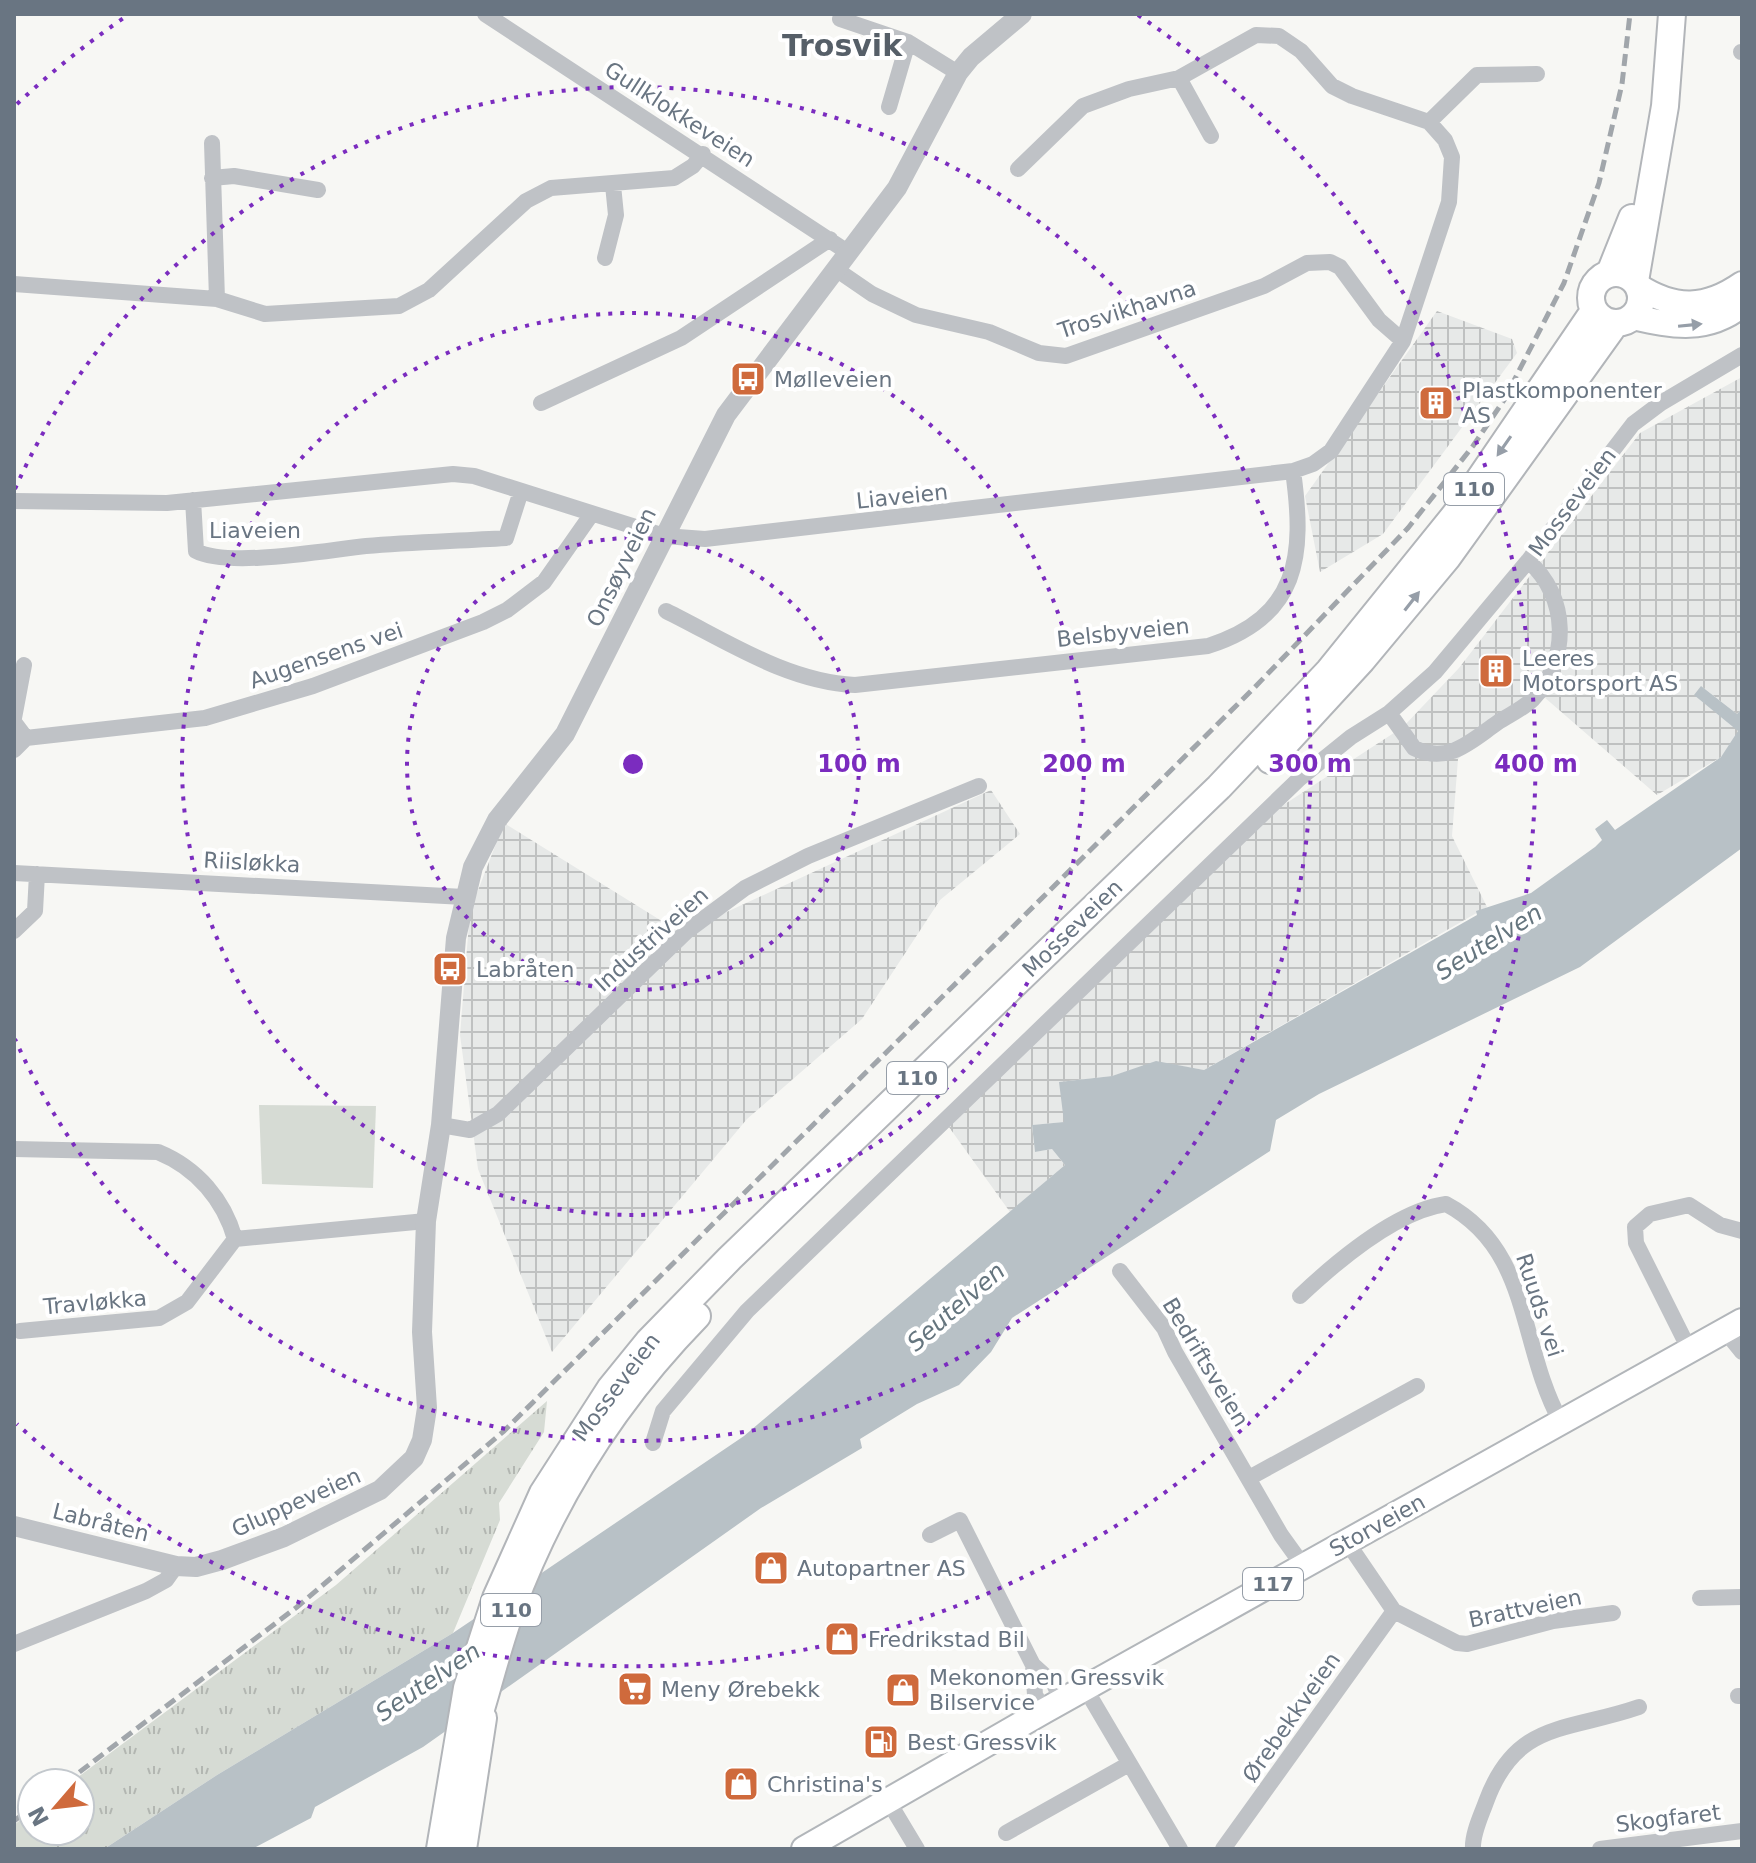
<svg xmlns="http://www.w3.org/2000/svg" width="1756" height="1863" font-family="'DejaVu Sans',sans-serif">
	<defs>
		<pattern id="industrial-grid" width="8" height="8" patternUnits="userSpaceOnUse" patternTransform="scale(2)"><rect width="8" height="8" fill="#e7e9e8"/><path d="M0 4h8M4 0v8" fill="none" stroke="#bfc1c1"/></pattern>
		<pattern id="grass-tufts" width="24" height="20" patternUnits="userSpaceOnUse" patternTransform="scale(2)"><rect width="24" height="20" fill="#d6dbd4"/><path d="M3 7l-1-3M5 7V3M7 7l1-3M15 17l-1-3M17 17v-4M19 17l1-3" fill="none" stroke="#b2b6b1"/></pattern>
	</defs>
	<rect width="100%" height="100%" fill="#f7f7f4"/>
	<path fill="url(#industrial-grid)" d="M 1437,311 L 1512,339 L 1517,353 L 1383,534 L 1320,572 L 1305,496 Z
		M 1742,377 L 1742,708 L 1737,714 L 1701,686 L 1739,731 L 1721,757 L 1657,795 L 1536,690 L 1458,759 L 1452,836 L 1487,907 L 1204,1070 L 1156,1062 L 1112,1076 L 1060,1082 L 1065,1122 L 1032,1125 L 1035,1152 L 1052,1149 L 1065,1165 L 1010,1212 L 946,1123 L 1248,828 L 1403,727 L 1459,668 L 1640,433 Z
		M 991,790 L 1020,834 L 940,900 L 862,1019 L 747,1119 L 552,1352 L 478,1169 L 460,1035 L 470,911 L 504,823 L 681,933 Z"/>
	<path fill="url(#grass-tufts)" d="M 547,1401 L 544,1432 L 499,1503 L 500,1520 L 453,1633 L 217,1775 L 104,1849 L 14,1849 L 14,1825 L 32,1811 L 32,1831 L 80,1831 L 80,1783 L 70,1783 L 336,1585 Z"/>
	<path fill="#d6dbd4" d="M 259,1105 L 376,1106 L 373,1188 L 262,1184 Z"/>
	<path fill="#b8c1c6" d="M 1701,686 L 1737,714 L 1742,708 L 1742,848 L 1580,967 L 1319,1094 L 1276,1120 L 1270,1151 L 1012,1318 L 991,1352 L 959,1385 L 917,1404 L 860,1439 L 862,1448 L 761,1508 L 423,1747 L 315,1807 L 311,1818 L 252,1849 L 104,1849 L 217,1775 L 453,1633 L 744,1436 L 1065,1165 L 1052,1149 L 1035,1152 L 1032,1125 L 1064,1122 L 1059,1082 L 1112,1076 L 1156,1061 L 1204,1070 L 1477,915 L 1476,911 L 1531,893 L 1595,847 L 1602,840 L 1595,829 L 1607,820 L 1615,830 L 1721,757 L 1738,731 L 1694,695 Z"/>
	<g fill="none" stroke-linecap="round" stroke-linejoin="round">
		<defs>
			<path id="primary" d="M 1638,286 C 1675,310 1706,309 1742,284
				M 1633,317 C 1673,326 1707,333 1742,305
				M 804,1849 L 1044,1711 L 1742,1321"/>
			<path id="trunk" d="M1591 298a25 25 0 1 1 50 0a25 25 0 1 1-50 0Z
				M 1610,273 L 1632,218
				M 1635,281 L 1665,106 L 1672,14
				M 1270,760 L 1362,660 L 1447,558 L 1615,324
				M 473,1735 C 487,1692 497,1648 512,1607 C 553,1497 615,1400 697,1316
				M 440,1849 L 467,1688 L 496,1598 L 543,1493 L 610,1389 L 649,1341 L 730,1258 L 1219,787 L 1329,671 L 1455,515 L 1594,311
				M 463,1849 L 483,1718"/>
		</defs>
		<use href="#primary" stroke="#b2b6ba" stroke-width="28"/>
		<use href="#trunk" stroke="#b2b5b9" stroke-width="30"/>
		<path stroke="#bfc2c6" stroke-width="16" d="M 485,14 L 849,253
			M 840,19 L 908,42 L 958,73
			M 1741,52 L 1742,52
			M 1179,78 L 1211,136
			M 889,107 L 908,42
			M 1429,122 L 1477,75 L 1537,74
			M 212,143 L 217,299
			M 212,178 L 234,176 L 318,190
			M 605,258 L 616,215 L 613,185
			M 837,270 L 872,294 L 916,315 L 989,332 L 1039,353 L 1066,356 L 1264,286 L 1307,263 L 1330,262 L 1340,267 L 1379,320 L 1403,341
			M 14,284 L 217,299 L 265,314 L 399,306 L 429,290 L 526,201 L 551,188 L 674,178 L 693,166 L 703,154
			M 541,403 L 681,338 L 830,239
			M 193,500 L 196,551 C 229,568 327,550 366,546 C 413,542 460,541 506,538 L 521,491
			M 14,501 L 167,503 L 453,474 L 474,476 L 664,536 L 705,539 L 1293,471 L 1313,464 L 1331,451 L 1403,341 L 1449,202 L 1452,157 L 1445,140 L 1429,122 L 1352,96 L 1332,86 L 1301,51 L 1279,36 L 1256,35 L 1179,78 L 1129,89 L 1083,106 L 1018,169
			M 666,611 C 725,640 787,682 855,685 L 1208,646 C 1299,617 1305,556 1293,471
			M 1389,713 L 1414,748 C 1448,765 1471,741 1497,723 C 1509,715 1523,709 1533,699 C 1570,660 1569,596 1528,561
			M 14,718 L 24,665
			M 14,722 L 26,738 L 205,718 L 313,686 L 483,622 L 507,610 L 544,582 L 591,515
			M 14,750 L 26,738
			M 14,873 L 464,897
			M 14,931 L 35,911 L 37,874
			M 441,1125 L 470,1130 L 498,1114 L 687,931 L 745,888 L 808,856 L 979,786
			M 14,1149 L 158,1152 C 197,1168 224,1200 235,1239
			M 1120,1271 L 1164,1328 L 1175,1352 L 1281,1535 L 1304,1567
			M 1300,1296 C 1335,1263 1396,1211 1446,1204 C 1532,1250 1518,1345 1561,1422
			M 20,1331 L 159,1318 L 187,1302 L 235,1239 L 426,1221
			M 1725,1331 L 1742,1352
			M 1683,1337 L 1636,1243 L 1635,1227 L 1650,1214 L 1689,1205 L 1720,1225 L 1742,1231
			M 653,1443 L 663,1411 L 747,1311 L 1299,779 L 1351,737 L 1389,713 L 1435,672 L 1528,561 L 1633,424 L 1661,403 L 1742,355
			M 1249,1478 L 1417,1386
			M 930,1535 L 960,1520 L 1033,1665 L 1054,1684 L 1062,1701
			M 1347,1542 L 1394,1611 L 1457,1643 L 1467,1644 L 1553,1621 L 1613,1613
			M 1700,1598 L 1742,1597
			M 14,1644 L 146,1591 L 166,1580 L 176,1566
			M 1033,1665 L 1035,1695 L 1044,1711
			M 1085,1688 L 1180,1849
			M 1738,1696 L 1742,1696
			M 887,1799 L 917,1849
			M 1006,1833 L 1129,1764
			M 1223,1849 L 1394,1611
			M 1473,1849 C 1472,1834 1481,1816 1486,1802 C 1516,1720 1567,1732 1639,1707
			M 1600,1849 L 1742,1831"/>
		<path stroke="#bfc2c6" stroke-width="20" d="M 14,1526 L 176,1566 L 196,1567 L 222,1560 L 284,1537 L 380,1490 L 414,1458 L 422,1440 L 427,1408 L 422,1332 L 426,1221 L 441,1125 L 456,938 L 473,867 L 497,820 L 565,734 L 726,415 L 897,188 L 958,73 L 971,57 L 1022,14"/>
		<use href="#primary" stroke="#fff" stroke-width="24"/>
		<use href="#trunk" stroke="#fff" stroke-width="26"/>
		<path stroke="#a1a6ab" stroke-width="5" stroke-dasharray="12 6" stroke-linecap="butt" d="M 65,1783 L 297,1607 L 504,1431 L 1255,687 L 1408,528 L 1473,446 L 1504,400 L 1564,283 L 1599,183 L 1622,84 L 1630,14
			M 14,1821 L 32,1807"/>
	</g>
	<defs><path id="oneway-solid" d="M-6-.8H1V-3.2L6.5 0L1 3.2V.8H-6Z" transform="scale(2)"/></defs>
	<g fill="#969ea8">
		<use href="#oneway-solid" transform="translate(1690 325) rotate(-6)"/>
		<use href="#oneway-solid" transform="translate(1504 446) rotate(125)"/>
		<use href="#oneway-solid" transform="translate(1412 601) rotate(-52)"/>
	</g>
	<g fill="none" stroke="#7b2cbf" stroke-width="4" stroke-dasharray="4 8">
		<circle cx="633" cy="764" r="226"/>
		<circle cx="633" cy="764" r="451"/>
		<path d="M15 489A677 677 0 1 1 15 1039"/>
		<path d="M17 104A903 903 0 0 1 128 15M1138 15A903 903 0 1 1 17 1424"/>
	</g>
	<defs>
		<symbol id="bus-square" viewBox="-11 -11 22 22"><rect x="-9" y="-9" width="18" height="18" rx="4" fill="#cf6a3c" stroke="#fff"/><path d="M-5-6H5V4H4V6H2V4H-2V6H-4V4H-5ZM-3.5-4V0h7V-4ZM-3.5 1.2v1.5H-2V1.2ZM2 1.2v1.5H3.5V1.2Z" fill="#fff"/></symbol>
		<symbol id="building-square" viewBox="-11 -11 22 22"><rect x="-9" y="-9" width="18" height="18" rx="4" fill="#cf6a3c" stroke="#fff"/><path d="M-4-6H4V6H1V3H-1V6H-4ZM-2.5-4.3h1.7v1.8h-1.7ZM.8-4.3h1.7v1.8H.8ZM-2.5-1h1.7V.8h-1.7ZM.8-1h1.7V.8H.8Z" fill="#fff"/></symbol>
		<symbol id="shop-square" viewBox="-11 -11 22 22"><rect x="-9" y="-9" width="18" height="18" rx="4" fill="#cf6a3c" stroke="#fff"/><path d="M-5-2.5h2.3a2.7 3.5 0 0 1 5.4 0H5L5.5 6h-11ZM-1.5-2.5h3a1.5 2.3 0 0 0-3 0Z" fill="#fff"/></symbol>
		<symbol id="supermarket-square" viewBox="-11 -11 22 22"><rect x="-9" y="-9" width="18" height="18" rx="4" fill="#cf6a3c" stroke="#fff"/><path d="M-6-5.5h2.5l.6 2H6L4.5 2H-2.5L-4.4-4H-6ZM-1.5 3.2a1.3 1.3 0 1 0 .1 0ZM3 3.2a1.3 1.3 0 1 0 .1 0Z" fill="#fff"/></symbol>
		<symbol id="fuel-square" viewBox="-11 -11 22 22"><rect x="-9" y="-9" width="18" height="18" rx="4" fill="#cf6a3c" stroke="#fff"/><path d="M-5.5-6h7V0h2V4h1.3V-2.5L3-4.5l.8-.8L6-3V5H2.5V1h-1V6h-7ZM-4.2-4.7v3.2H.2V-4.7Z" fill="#fff"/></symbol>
	</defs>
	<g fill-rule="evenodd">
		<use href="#bus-square" x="728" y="359" width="40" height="40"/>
		<use href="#building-square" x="1416" y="383" width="40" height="40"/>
		<use href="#building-square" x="1476" y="651" width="40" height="40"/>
		<use href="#bus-square" x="430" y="949" width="40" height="40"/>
		<use href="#shop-square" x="751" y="1548" width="40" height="40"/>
		<use href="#shop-square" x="822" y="1619" width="40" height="40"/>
		<use href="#supermarket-square" x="615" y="1669" width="40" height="40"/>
		<use href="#shop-square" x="883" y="1670" width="40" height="40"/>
		<use href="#fuel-square" x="861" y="1722" width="40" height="40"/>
		<use href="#shop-square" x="721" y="1764" width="40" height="40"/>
	</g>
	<g text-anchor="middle" stroke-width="8" stroke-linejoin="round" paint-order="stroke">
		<g fill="#fff" stroke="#969ea8" stroke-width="2">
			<rect x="1444" y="473" width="60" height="32" rx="6"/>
			<rect x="887" y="1062" width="60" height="32" rx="6"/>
			<rect x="1243" y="1568" width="60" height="32" rx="6"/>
			<rect x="481" y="1594" width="60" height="32" rx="6"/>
		</g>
		<g font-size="20" font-weight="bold" fill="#697582">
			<text x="1474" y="496">110</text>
			<text x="917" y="1085">110</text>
			<text x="1273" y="1591">117</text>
			<text x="511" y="1617">110</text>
		</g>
		<g font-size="22" fill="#697582" stroke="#fff">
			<text transform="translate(680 114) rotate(33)" y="8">Gullklokkeveien</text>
			<text transform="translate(1127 309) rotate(-18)" y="8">Trosvikhavna</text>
			<text transform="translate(902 496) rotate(-6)" y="8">Liaveien</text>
			<text transform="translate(1572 502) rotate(-53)" y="8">Mosseveien</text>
			<text x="255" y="538">Liaveien</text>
			<text transform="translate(621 567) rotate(-64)" y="8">Onsøyveien</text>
			<text transform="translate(1123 632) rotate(-6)" y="8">Belsbyveien</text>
			<text transform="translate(326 655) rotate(-19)" y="8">Augensens vei</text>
			<text transform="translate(252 862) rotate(3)" y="8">Riisløkka</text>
			<text transform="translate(1072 928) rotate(-44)" y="8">Mosseveien</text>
			<text transform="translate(651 939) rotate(-42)" y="8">Industriveien</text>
			<text transform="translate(95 1302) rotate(-5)" y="8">Travløkka</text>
			<text transform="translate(1540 1305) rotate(72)" y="8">Ruuds vei</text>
			<text transform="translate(1206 1362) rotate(59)" y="8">Bedriftsveien</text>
			<text transform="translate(616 1387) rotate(-53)" y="8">Mosseveien</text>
			<text transform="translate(296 1502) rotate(-24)" y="8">Gluppeveien</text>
			<text transform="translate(101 1522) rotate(14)" y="8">Labråten</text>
			<text transform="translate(1377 1525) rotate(-29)" y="8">Storveien</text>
			<text transform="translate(1525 1608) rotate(-12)" y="8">Brattveien</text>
			<text transform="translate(1291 1717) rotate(-55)" y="8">Ørebekkveien</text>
			<text transform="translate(1668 1818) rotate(-7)" y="8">Skogfaret</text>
		</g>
		<g font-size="22" fill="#697582" stroke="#fff" text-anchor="start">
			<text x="774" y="387">Mølleveien</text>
			<text x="1462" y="398">Plastkomponenter<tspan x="1462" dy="25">AS</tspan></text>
			<text x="1522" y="666">Leeres<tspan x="1522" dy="25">Motorsport AS</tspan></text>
			<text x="476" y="977">Labråten</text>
			<text x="797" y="1576">Autopartner AS</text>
			<text x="868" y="1647">Fredrikstad Bil</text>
			<text x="929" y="1685">Mekonomen Gressvik<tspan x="929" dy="25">Bilservice</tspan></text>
			<text x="661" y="1697">Meny Ørebekk</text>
			<text x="907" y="1750">Best Gressvik</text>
			<text x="767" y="1792">Christina's</text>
		</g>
		<g font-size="24" font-style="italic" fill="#65757e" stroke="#fff">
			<text transform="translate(1489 942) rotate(-32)" y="8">Seutelven</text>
			<text transform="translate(956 1307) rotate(-41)" y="8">Seutelven</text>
			<text transform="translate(428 1682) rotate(-34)" y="8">Seutelven</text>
		</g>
		<g font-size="30" font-weight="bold" fill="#565f68" stroke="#fff">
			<text x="842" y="56">Trosvik</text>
		</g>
	</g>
	<circle cx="633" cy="764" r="12" fill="#7b2cbf" stroke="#fff" stroke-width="4"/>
	<g font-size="24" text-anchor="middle" font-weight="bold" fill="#7b2cbf" stroke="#fff" stroke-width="8" stroke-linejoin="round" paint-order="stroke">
		<text x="859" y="772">100 m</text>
		<text x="1084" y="772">200 m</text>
		<text x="1310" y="772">300 m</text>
		<text x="1536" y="772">400 m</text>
	</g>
	<rect width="1756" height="1863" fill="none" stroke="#697582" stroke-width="32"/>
	<g transform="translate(56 1807) rotate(242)"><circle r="38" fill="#ffffff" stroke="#c3c8cd" stroke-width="2"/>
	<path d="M0-6L14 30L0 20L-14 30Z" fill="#cf6a3c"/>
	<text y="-12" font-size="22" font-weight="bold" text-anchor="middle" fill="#697582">N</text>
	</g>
</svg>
